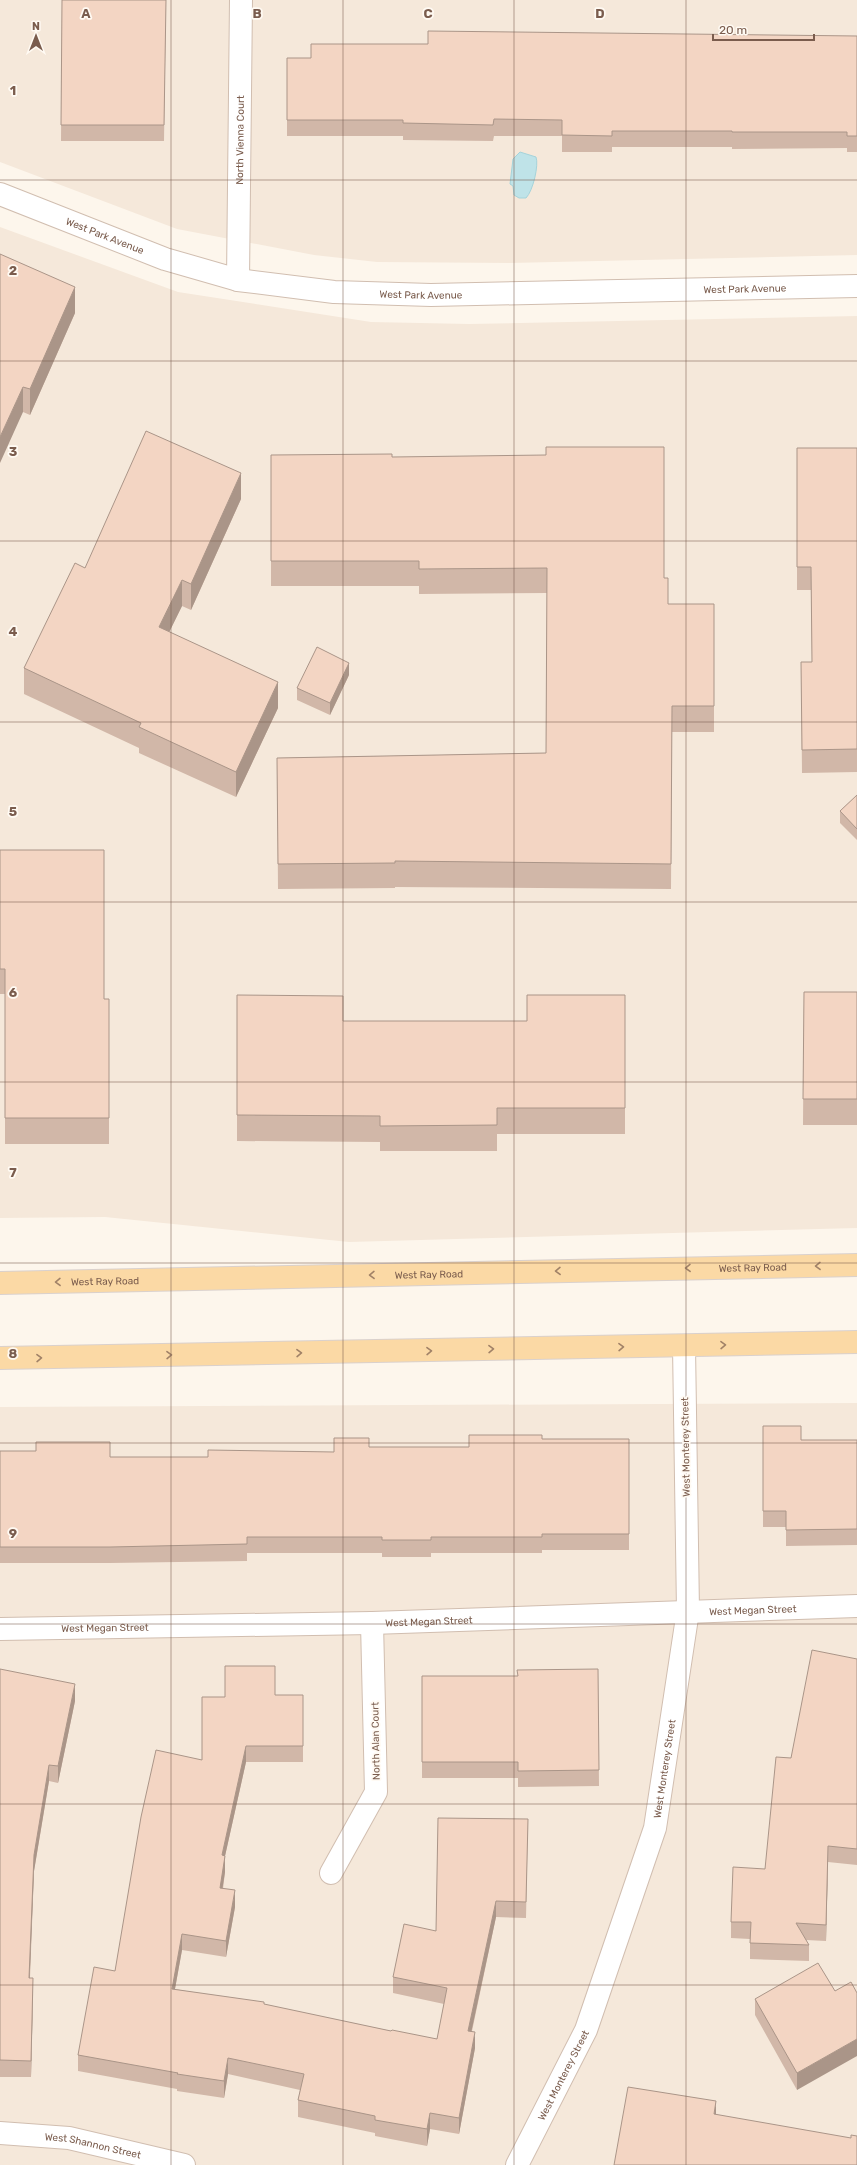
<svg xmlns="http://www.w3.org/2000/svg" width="857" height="2165" font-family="Rubik,sans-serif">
	<rect width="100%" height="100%" fill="#fdf6ec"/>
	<path fill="#f5e8da" d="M 0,0 L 857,0 L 857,255 L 510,263 L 377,262 L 314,255 L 177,229 L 0,162 Z
		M 0,227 L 178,292 L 371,322 L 469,324 L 857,316 L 857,1228 L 349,1242 L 105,1217 L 0,1218 Z
		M 857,1403 L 857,2165 L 0,2165 L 0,1407 Z"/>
	<path fill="#bfe3e8" stroke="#a5d3da" d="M 520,152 L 536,157 C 539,165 533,191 526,198 L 519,198 L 514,195 L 513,186 L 510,184 L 513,159 Z"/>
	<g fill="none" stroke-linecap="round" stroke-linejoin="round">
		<defs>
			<g id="minor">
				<path id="s1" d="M 0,194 L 165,259 L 238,280 L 334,292 L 431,295 L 857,286"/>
				<path id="s2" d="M 238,280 L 241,0"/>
				<path id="s3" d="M 0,1629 L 372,1623 L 857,1606"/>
				<path d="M 331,1873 L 376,1792 L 372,1623"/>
				<path id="s4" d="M 0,2133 L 69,2138 L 184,2165"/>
				<path id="s5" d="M 517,2165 L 586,2030 L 655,1828 L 688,1611 L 684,1346"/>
			</g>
			<g id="major">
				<path id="s6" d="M 0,1283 L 857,1265"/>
				<path d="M 0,1358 L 857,1342"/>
			</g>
		</defs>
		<use href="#minor" stroke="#d1beb0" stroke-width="24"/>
		<use href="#major" stroke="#dad1cd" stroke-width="24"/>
		<use href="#minor" stroke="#fff" stroke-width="22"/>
		<use href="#major" stroke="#fbd9a5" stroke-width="22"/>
	</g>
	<path fill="#d1b7a8" d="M 62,0 L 166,0 L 164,141 L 61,141 Z
		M 857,36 L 857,152 L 847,152 L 847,148 L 732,149 L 732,147 L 612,147 L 612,152 L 562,152 L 562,136 L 494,136 L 493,141 L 403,140 L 403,136 L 287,136 L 287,58 L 311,58 L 428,44 Z
		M 0,254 L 75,313 L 30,415 L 23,412 Z
		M 797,448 L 857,448 L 857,772 L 802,773 L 801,662 L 812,662 L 811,590 L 797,590 Z
		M 271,455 L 392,457 L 664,578 L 668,604 L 714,604 L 714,732 L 672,732 L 671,889 L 395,887 L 395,888 L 278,889 L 277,758 L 546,753 L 547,593 L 419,594 L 419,586 L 271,586 Z
		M 241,499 L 191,610 L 182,606 L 169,632 L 278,708 L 236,797 L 139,753 L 139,748 L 24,694 L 24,668 L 85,568 Z
		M 349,675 L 330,715 L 297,700 L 297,688 Z
		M 857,795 L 857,840 L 840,823 L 840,811 Z
		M 0,850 L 104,999 L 109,999 L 109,1144 L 5,1144 L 5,994 L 0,994 Z
		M 804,992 L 857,992 L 857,1125 L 803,1125 Z
		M 237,995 L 343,1021 L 527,1021 L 625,995 L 625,1134 L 497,1134 L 497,1151 L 380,1151 L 380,1142 L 237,1141 Z
		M 763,1426 L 801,1440 L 857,1440 L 857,1545 L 786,1546 L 786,1527 L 763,1527 Z
		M 542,1439 L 629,1439 L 629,1550 L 542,1550 L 542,1553 L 431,1553 L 431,1557 L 382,1557 L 382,1553 L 247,1553 L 247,1561 L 110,1563 L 0,1563 L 0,1451 L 110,1457 L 208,1457 L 334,1452 L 369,1447 L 469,1447 Z
		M 857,1659 L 857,1865 L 828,1862 L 826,1941 L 806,1940 L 809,1945 L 809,1961 L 750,1959 L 750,1939 L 731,1938 L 731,1922 L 765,1869 L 791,1758 Z
		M 0,1669 L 75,1701 L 58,1783 L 49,1781 L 34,1871 L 30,1978 L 33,1994 L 31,2077 L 0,2077 Z
		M 598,1669 L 599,1786 L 518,1787 L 518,1778 L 422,1778 L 422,1676 L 518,1676 Z
		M 303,1695 L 303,1762 L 246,1762 L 225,1856 L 225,1872 L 223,1889 L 235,1907 L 226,1957 L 182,1950 L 175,1989 L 264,2005 L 391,2031 L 437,2039 L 444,2004 L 393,1993 L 393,1977 L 436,1931 L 528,1819 L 526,1918 L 496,1917 L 472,2031 L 475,2048 L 459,2134 L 430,2129 L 427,2146 L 375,2136 L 375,2133 L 298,2117 L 298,2100 L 300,2090 L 228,2074 L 224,2098 L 177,2091 L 177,2089 L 78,2071 L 78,2055 L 115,1971 L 202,1760 L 225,1697 Z
		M 835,1991 L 797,2090 L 755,2015 L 755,1999 Z"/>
	<path fill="#aa9588" d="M 75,287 L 75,313 L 30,415 L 30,389 Z
		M 23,387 L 23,412 L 0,463 L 0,437 Z
		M 241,473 L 241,499 L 191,610 L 191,584 Z
		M 182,580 L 182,606 L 159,653 L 159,627 Z
		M 349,663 L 349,675 L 330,715 L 330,703 Z
		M 278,682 L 278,708 L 236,797 L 236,772 Z
		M 75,1684 L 75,1701 L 58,1783 L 58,1766 Z
		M 246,1746 L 246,1762 L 225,1856 L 225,1872 L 220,1904 L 220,1888 L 222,1855 Z
		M 49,1765 L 49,1781 L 34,1871 L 29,1994 L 29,1978 L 34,1855 Z
		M 828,1846 L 828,1862 L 826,1941 L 826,1925 Z
		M 235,1890 L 235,1907 L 226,1957 L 226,1941 Z
		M 496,1901 L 496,1917 L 468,2047 L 468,2031 Z
		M 182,1934 L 182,1950 L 172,2005 L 172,1989 Z
		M 33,1978 L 33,1994 L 31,2077 L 31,2061 Z
		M 475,2032 L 475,2048 L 459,2134 L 459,2118 Z
		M 857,2039 L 857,2056 L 797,2090 L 797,2073 Z
		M 228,2058 L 228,2074 L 224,2098 L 224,2081 Z
		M 716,2101 L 716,2118 L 714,2114 Z
		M 430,2113 L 430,2129 L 427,2146 L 427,2129 Z"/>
	<path fill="#f3d5c3" stroke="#aa9588" d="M 62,0 L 166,0 L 164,125 L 61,125 Z
		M 428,31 L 857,36 L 857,136 L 847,136 L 847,132 L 732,132 L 732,131 L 612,131 L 612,136 L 562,135 L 562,120 L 494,119 L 493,125 L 403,123 L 403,120 L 287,120 L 287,58 L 311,58 L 311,44 L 428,44 Z
		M 0,254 L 75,287 L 30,389 L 23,387 L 0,437 Z
		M 146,431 L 241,473 L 191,584 L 182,580 L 159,627 L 278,682 L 236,772 L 139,727 L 141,723 L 24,668 L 75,563 L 85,568 Z
		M 546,447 L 664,447 L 664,578 L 668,578 L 668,604 L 714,604 L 714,706 L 672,706 L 671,864 L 395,861 L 395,863 L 278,864 L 277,758 L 546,753 L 547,568 L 419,569 L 419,561 L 271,561 L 271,455 L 392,454 L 392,457 L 546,455 Z
		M 797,448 L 857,448 L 857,749 L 802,750 L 801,662 L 812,662 L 811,567 L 797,567 Z
		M 317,647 L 349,663 L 330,703 L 297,688 Z
		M 857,795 L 857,829 L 840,811 Z
		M 0,850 L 104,850 L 104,999 L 109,999 L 109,1118 L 5,1118 L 5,969 L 0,969 Z
		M 804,992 L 857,992 L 857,1099 L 803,1099 Z
		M 237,995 L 343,996 L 343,1021 L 527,1021 L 527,995 L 625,995 L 625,1108 L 497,1108 L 497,1125 L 380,1126 L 380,1116 L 237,1115 Z
		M 763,1426 L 801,1426 L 801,1440 L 857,1440 L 857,1529 L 786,1530 L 786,1511 L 763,1511 Z
		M 469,1435 L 542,1435 L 542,1439 L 629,1439 L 629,1534 L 542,1534 L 542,1537 L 431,1537 L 431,1540 L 382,1540 L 382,1537 L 247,1537 L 247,1544 L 110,1547 L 0,1547 L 0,1451 L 36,1451 L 36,1442 L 110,1442 L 110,1457 L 208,1457 L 208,1450 L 334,1452 L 334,1438 L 369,1438 L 369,1447 L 469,1447 Z
		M 812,1650 L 857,1659 L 857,1849 L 828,1846 L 826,1925 L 796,1923 L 809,1945 L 750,1943 L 751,1922 L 731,1922 L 733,1867 L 765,1869 L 776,1757 L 791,1758 Z
		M 225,1666 L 275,1666 L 275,1695 L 303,1695 L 303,1746 L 246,1746 L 222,1855 L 225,1856 L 220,1888 L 235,1890 L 226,1941 L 182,1934 L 172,1989 L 264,2002 L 264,2004 L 391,2031 L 392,2030 L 437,2039 L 447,1988 L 393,1977 L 404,1924 L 436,1931 L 438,1818 L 528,1819 L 526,1902 L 496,1901 L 468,2031 L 475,2032 L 459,2118 L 430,2113 L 427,2129 L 375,2120 L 375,2116 L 298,2100 L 304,2074 L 228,2058 L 224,2081 L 177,2074 L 178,2073 L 78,2055 L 94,1967 L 115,1971 L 141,1817 L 156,1750 L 202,1760 L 202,1697 L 225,1697 Z
		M 0,1669 L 75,1684 L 58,1766 L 49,1765 L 34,1855 L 29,1978 L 33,1978 L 31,2061 L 0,2060 Z
		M 598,1669 L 599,1770 L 518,1771 L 518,1762 L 422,1762 L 422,1676 L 518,1676 L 517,1670 Z
		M 818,1963 L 835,1991 L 851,1982 L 857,1993 L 857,2039 L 797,2073 L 755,1999 Z
		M 628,2087 L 716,2101 L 714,2114 L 851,2138 L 851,2135 L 857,2136 L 857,2165 L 614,2165 Z"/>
	<defs><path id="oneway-chevron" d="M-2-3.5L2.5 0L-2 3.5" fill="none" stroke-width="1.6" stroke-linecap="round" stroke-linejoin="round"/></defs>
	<g stroke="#a18267">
		<use href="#oneway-chevron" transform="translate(818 1266) rotate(179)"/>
		<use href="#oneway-chevron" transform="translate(688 1268) rotate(179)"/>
		<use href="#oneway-chevron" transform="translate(558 1271) rotate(179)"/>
		<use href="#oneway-chevron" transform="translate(372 1275) rotate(179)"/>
		<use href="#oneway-chevron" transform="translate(58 1282) rotate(179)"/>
		<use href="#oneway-chevron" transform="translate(723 1345) rotate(-1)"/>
		<use href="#oneway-chevron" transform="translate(621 1347) rotate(-1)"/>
		<use href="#oneway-chevron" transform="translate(491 1349) rotate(-1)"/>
		<use href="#oneway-chevron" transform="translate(429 1351) rotate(-1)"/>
		<use href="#oneway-chevron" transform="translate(299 1353) rotate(-1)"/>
		<use href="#oneway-chevron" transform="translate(169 1355) rotate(-1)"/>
		<use href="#oneway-chevron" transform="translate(39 1358) rotate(-1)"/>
	</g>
	<path fill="none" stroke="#7a5c4d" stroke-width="1" stroke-opacity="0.55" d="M 171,0 L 171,2165M 343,0 L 343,2165M 514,0 L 514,2165M 686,0 L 686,2165M 0,180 L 857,180M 0,361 L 857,361M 0,541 L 857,541M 0,722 L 857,722M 0,902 L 857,902M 0,1082 L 857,1082M 0,1263 L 857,1263M 0,1443 L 857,1443M 0,1624 L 857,1624M 0,1804 L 857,1804M 0,1985 L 857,1985"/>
	<g text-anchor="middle" stroke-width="3.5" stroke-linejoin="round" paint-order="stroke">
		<g font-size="10" fill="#7a5c4d" stroke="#fffaf3">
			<text dy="4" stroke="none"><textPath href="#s2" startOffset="140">North Vienna Court</textPath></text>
			<text dy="4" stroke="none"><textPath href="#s1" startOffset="113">West Park Avenue</textPath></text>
			<text dy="4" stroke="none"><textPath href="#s1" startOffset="761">West Park Avenue</textPath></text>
			<text dy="4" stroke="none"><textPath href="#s1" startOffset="437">West Park Avenue</textPath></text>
			<text dy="4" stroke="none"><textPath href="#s6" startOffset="753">West Ray Road</textPath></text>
			<text dy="4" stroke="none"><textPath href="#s6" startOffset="429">West Ray Road</textPath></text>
			<text dy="4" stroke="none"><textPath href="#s6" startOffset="105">West Ray Road</textPath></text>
			<text transform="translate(685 1447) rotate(-91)" y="4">West Monterey Street</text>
			<text dy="4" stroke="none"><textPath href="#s3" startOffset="753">West Megan Street</textPath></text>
			<text dy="4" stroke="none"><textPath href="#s3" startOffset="429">West Megan Street</textPath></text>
			<text dy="4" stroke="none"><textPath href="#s3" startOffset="105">West Megan Street</textPath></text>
			<text transform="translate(375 1741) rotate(-91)" y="4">North Alan Court</text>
			<text dy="4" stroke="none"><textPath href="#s5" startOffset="425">West Monterey Street</textPath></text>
			<text dy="4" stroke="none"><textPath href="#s5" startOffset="101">West Monterey Street</textPath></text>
			<text dy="4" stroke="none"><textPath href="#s4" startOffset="94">West Shannon Street</textPath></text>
		</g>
	</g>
	<g font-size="13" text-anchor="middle" font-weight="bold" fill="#7a5c4d" stroke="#fffaf3" stroke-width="3.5" stroke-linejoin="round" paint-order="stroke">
		<text x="86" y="18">A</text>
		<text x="257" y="18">B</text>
		<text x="428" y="18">C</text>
		<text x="600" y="18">D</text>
		<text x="13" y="95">1</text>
		<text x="13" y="275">2</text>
		<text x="13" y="456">3</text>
		<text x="13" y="636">4</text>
		<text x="13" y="816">5</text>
		<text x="13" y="997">6</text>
		<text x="13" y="1177">7</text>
		<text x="13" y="1358">8</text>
		<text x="13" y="1538">9</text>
	</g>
	<g transform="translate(36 36)" stroke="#fffaf3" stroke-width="3" paint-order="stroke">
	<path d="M0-3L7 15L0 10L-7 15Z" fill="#7a5c4d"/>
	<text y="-6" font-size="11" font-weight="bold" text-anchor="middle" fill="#7a5c4d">N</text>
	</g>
	<path d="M713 34v6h101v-6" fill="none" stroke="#7a5c4d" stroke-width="2"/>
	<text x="719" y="34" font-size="12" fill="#7a5c4d" stroke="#fffaf3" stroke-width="3" paint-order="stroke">20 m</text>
</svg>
